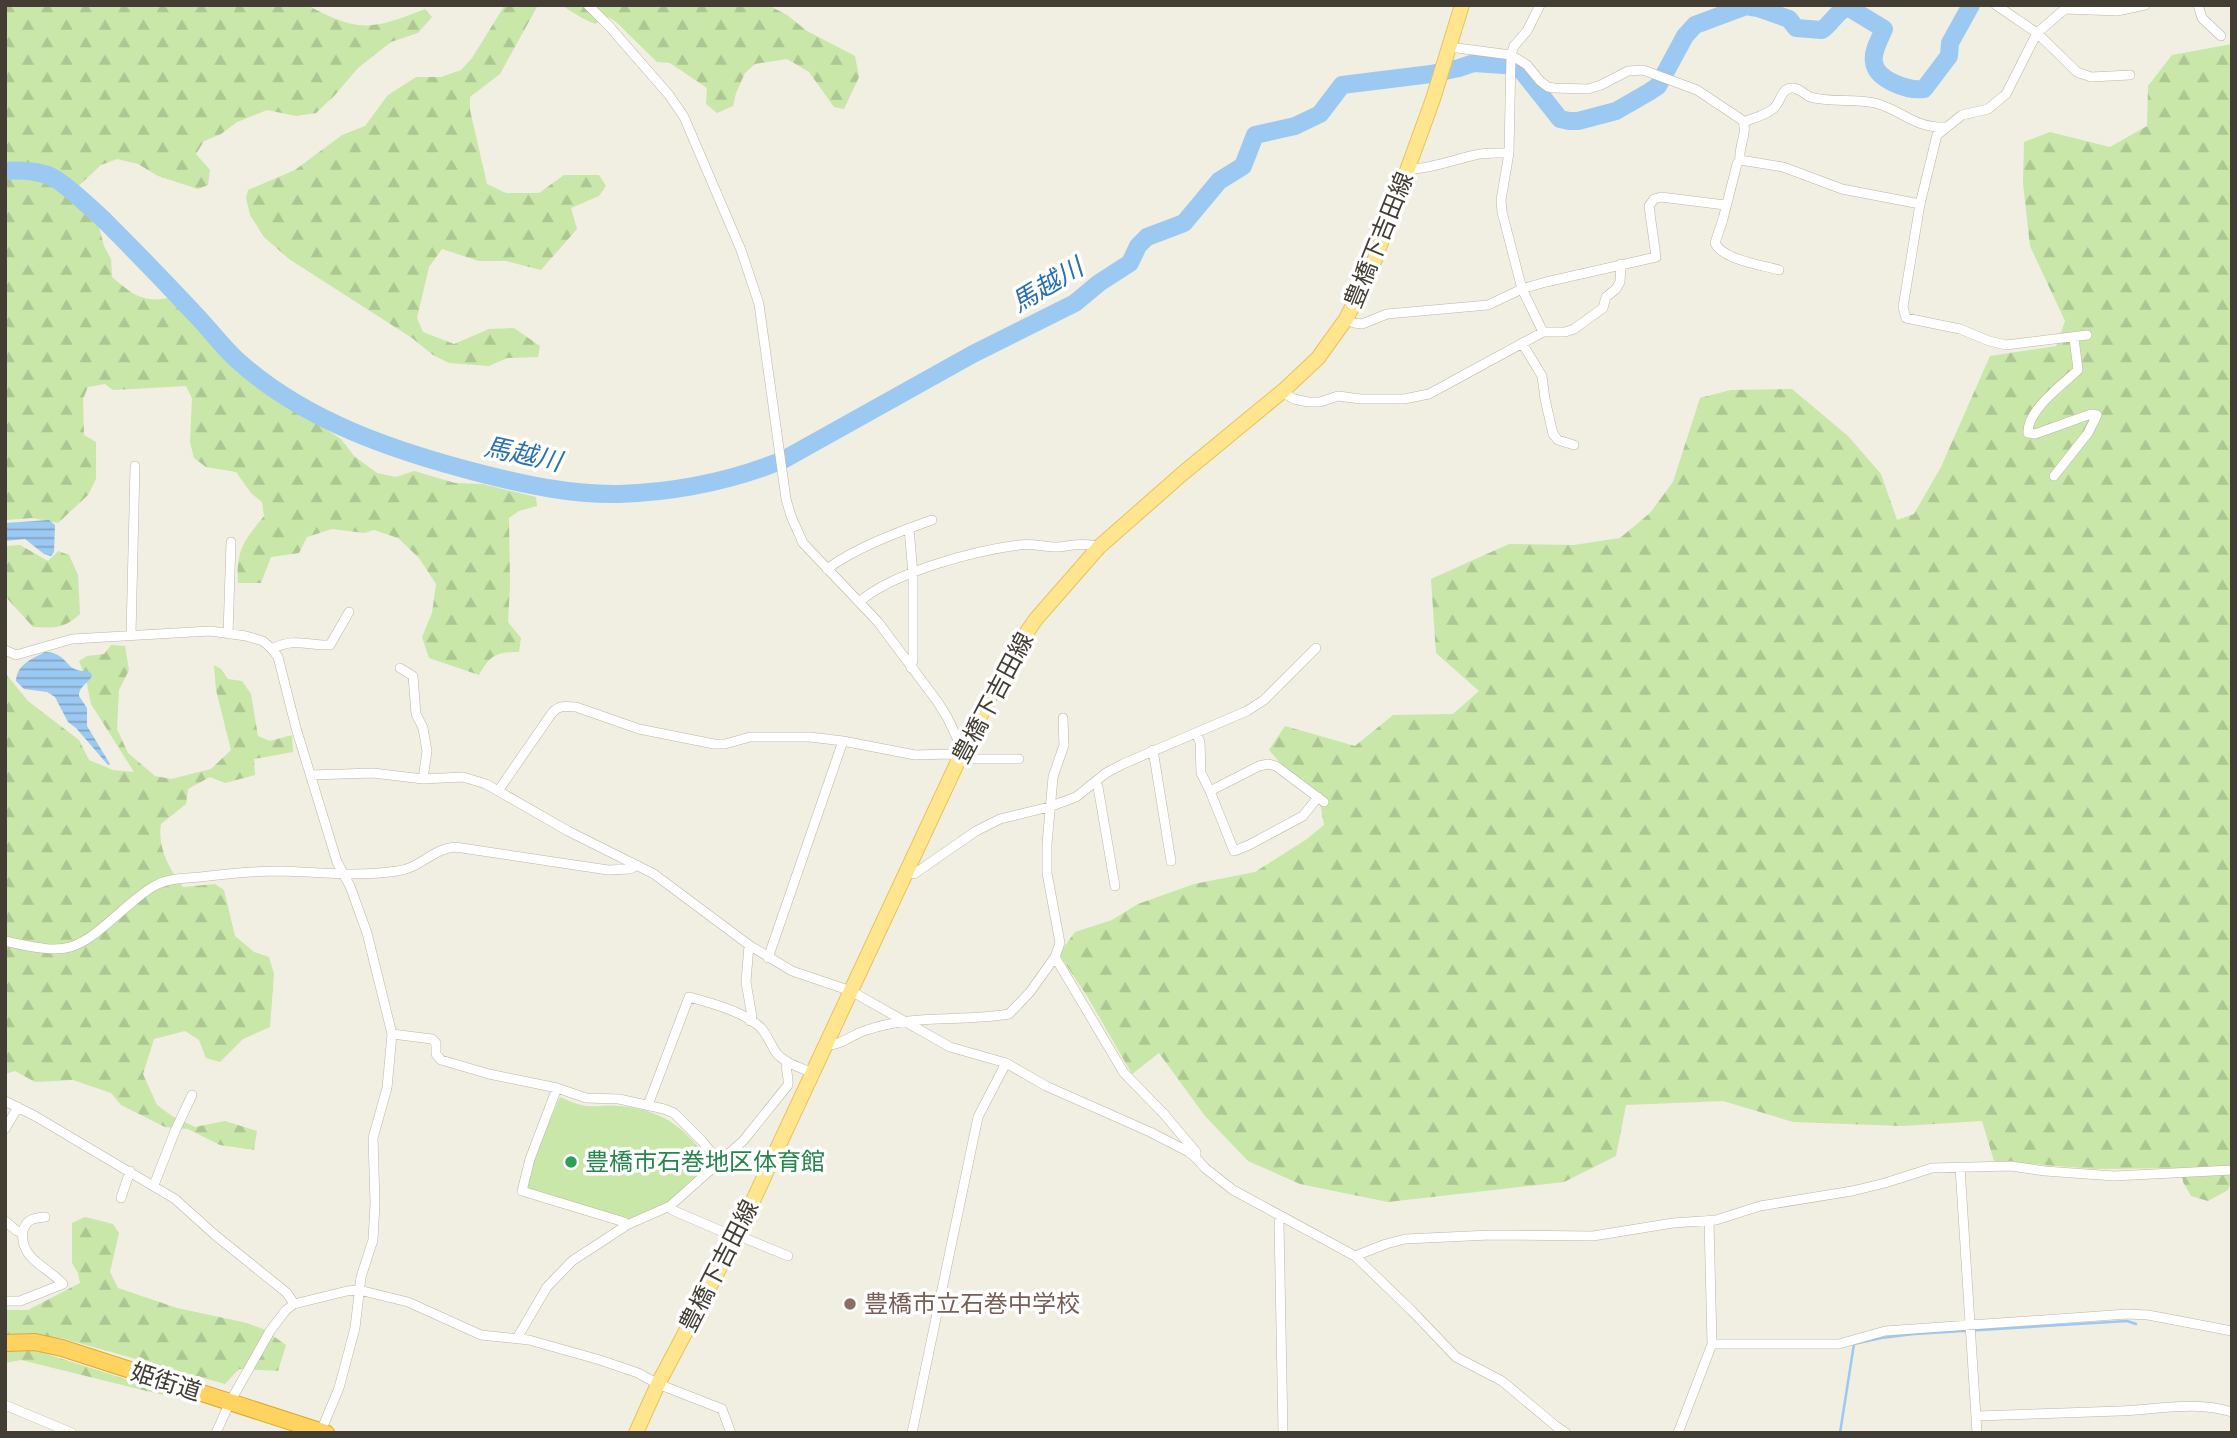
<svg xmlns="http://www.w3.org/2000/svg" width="2237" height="1438" font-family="'Asap Condensed','Noto Sans JP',sans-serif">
	<defs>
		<pattern id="forest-firs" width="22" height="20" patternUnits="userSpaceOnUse" patternTransform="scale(1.75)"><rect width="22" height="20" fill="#c8e7a9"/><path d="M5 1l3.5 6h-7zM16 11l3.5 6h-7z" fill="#adc792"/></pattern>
		<pattern id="water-rules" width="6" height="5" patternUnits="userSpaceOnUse" patternTransform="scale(1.75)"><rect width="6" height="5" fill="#9cc9f1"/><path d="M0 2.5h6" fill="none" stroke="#81a4c4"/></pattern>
	</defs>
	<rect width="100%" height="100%" fill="#f1eee2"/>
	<path fill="url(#forest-firs)" d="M 5,5 L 307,5 C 359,33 372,30 425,9 L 432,17 L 418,33 L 391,42 L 358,68 L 334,96 L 316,113 L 296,116 L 267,110 L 237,122 L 221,134 L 204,141 L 196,154 L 210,170 L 208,185 L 198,189 L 158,176 L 138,164 L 117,159 L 101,165 L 73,191 L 77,202 L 98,223 L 104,246 L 111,259 L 112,277 C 132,294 142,303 169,298 L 187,312 L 222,354 L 246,376 L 341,439 L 354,456 L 377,473 L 396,477 L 414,471 L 455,483 L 482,484 L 536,497 L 537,506 L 519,511 L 509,518 L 510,585 L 508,622 L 521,638 L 519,652 C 496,652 490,655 479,675 L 429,658 L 422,637 L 432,613 L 436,584 L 419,558 L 398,538 L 374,530 L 364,533 L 332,529 L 307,537 L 299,553 L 271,557 L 261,583 L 238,583 C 236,549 244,541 264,516 L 262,502 L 251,493 L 236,472 L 206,467 L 194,458 L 190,442 L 192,398 L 186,386 L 113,390 L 105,384 L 88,387 L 83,399 L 84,435 L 96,442 L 96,479 L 88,495 L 58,523 L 33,518 L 5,520 Z
		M 502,5 L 538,5 L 500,74 L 470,97 L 470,110 L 487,184 L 506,193 L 539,193 L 564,175 L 599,175 L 606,186 L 599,196 L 571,208 L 577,229 L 541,270 L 506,261 L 479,261 L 442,249 L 429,267 L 417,318 L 423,332 L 454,344 L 489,329 L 514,328 L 540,346 L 538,357 L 507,358 L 489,366 L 449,363 L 433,355 L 412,338 L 289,259 L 264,237 L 250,215 L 246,198 L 248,190 L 295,170 L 342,135 L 365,126 L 388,95 L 416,77 L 441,77 L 461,70 L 472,58 L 503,8 Z
		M 561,5 L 768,5 L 787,15 L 807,31 L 855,56 L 859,77 L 844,109 L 834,107 L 809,72 L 787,59 L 755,64 L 745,73 L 736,93 L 733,106 L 717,113 L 706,104 L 707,88 L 670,63 L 657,62 L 616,22 L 608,17 L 595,24 L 582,18 Z
		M 2232,44 L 2232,1179 L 2228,1190 L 2208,1201 L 2191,1196 L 2183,1182 L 2181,1168 L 2095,1169 L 1994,1161 L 1982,1121 L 1902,1126 L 1793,1122 L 1723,1101 L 1626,1105 L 1616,1156 L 1564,1182 L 1388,1202 L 1300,1184 L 1248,1161 L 1205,1116 L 1159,1053 L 1132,1074 L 1087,996 L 1059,954 L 1075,932 L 1112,920 L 1138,904 L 1194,884 L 1255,872 L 1307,839 L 1324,825 L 1319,796 L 1296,781 L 1269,750 L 1285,726 L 1355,746 L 1393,715 L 1453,714 L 1479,691 L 1436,653 L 1431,579 L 1509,544 L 1574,545 L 1620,538 L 1650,513 L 1673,482 L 1700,398 L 1731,390 L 1792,389 L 1848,436 L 1881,474 L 1897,520 L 1914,514 L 1941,467 L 1990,356 L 2056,346 L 2065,321 L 2030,246 L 2023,183 L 2024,142 L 2050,132 L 2110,147 L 2147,126 L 2148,86 L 2172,55 Z
		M 20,545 L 48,561 L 58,551 L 69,555 L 78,575 L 80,614 C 64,629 54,628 33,627 L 5,596 L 5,546 Z
		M 111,645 L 125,646 L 129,670 L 119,690 L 117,729 L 128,753 L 155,776 L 171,779 L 211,769 L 231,750 L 216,690 L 214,665 L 221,669 L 228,679 L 242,681 L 251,694 L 258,736 L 270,741 L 292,735 L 293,752 L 254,759 L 255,775 L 225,783 L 210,777 L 188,789 L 186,804 L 161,824 C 157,847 169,869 183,887 L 215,884 L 224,890 L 235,936 L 254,952 L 269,957 L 274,974 L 270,1027 L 243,1039 L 220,1062 L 206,1058 L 199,1040 L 185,1031 L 154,1039 L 143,1074 L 157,1105 L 172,1116 L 195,1127 L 225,1121 L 257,1131 L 254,1150 L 220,1145 L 188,1129 L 165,1127 L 121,1105 L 111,1093 L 73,1080 L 35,1082 L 15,1071 L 5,1074 L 5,673 L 28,701 L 79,740 L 89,760 L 113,770 L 134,772 L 91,704 L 86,679 L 79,661 L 87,656 L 104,654 Z
		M 85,1217 L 113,1224 L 119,1233 L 110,1272 L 118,1288 L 177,1308 L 247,1323 L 263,1329 L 286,1345 L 278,1371 L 239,1369 L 225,1384 L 61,1338 L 5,1334 L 5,1310 L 28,1310 L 80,1283 L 78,1273 L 72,1263 L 72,1223 Z
		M 5,1351 L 37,1351 L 164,1391 L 163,1395 L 21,1360 L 5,1363 Z"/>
	<path fill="#c8e7a9" d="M 560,1097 C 567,1100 574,1103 581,1105 C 593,1108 607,1104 620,1106 C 669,1111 685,1130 715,1166 L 666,1205 L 628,1221 L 526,1188 L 533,1160 Z"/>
	<path fill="url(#water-rules)" d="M 49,520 L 55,525 L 54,552 L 51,556 L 44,554 L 25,539 L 5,541 L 5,523 Z
		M 45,652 C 59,652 63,659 71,667 C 76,671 84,671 90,672 L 92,675 C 89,684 79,685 79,696 L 87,708 L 87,726 L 110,764 L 108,765 L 76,728 L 68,722 L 55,697 L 47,692 L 24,689 L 16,681 C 17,664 32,659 45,652 Z"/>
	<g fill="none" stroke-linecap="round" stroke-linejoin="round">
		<path stroke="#9cc9f1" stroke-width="2.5" d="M 1840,1433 L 1854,1344 L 1881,1338 L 1914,1334 L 2127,1321 L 2136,1324"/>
		<path stroke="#9cc9f1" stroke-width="18" d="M 5,171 C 20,170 39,171 52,177 C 65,183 93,210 105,221 C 135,251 164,281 193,312 C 208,327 221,345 236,359 C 303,421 397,452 483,474 C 527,485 573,495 619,494 C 675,492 731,481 783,460 L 973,354 L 1075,303 L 1099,283 L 1130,263 L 1138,246 L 1147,237 L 1184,223 L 1219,181 L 1243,166 L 1255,135 L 1295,126 L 1320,114 L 1342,85 L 1431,74 L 1459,68 L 1474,63 L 1518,66 L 1560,119 L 1569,121 L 1578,121 L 1616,111 L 1649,92 L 1658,86 L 1685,36 L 1695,25 L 1746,6 L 1758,8 L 1789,19 L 1796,28 L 1822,30 C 1832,23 1833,16 1845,8 L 1851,9 L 1884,29 C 1880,39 1872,51 1874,62 C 1876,80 1908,91 1924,89 L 1949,56 L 1950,43 L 1971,5"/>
		<defs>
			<path id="street" d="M 588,5 L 609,26 L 669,95 L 684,117 L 741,250 L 759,304 L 786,499 L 791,516 L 803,543 L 878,622 L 937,701 L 947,717 L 960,744 L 965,748
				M 1540,5 L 1527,31 L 1514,46 L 1511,55 L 1509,153 L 1501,200 L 1502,212 L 1522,289 L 1543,332
				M 1996,5 L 2037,33 L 2077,72 L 2091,77 L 2130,75
				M 2198,5 L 2202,18 L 2221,36
				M 1449,47 L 1511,55 L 1527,65 L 1540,81 L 1548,87 L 1554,88 L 1588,89 L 1601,85 L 1628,71 L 1643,70 L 1697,90 L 1742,120 C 1749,131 1738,147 1740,160 L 1737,164 L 1723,219 L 1715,243 C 1723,260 1762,265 1779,270
				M 1744,122 C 1753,118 1767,115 1774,108 C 1781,102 1780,90 1791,88 C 1798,87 1804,94 1810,97 C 1829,103 1855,98 1875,103 C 1904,111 1913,128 1946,127
				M 1740,160 L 1783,167 L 1842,189 L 1920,204 L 1937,135 L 1962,115 L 1988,109 L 2006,94 L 2037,33 L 2065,9 L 2117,11 L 2145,5
				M 1409,168 C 1421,172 1459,158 1475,155 C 1485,152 1498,153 1509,153
				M 1920,204 L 1903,307 L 1906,318 L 1960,329 L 1989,341 L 2006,345 L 2087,335
				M 1346,319 L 1354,323 L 1362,324 L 1387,314 L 1488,305 L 1522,289 L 1546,282 L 1656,257 L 1649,206 L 1654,199 L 1661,197 L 1725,205
				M 1522,343 L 1542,376 L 1545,399 L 1553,434 L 1558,440 L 1574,445
				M 1284,390 L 1287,395 L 1294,399 L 1308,402 L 1320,402 L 1338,396 L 1361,399 L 1404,399 L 1429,394 L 1543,332 L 1565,332 L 1574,329 L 1603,308 L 1606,297 L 1616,289 L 1620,282 L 1621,264
				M 2054,476 L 2088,433 L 2097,415 L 2091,414 L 2035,434 L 2028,433 C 2027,410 2062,385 2078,370 L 2074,338
				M 909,528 L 913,574 L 913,660 L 911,668
				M 827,569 C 855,548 898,532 932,520
				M 859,602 C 894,572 973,551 1019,545 C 1032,543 1044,547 1056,547 C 1070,546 1086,542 1099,547
				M 228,634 L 231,542
				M 131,635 L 135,466
				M 272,649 C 295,637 307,646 330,645 L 349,612
				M 5,650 L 16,655 L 72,639 L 210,631 L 246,636 L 263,641 L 272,649 L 278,657 L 296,728 L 337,862 L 350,886 L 367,933 L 392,1034 L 387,1088 L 373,1138 L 375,1203 L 373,1240 L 361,1277 L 355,1328 L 339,1388 L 321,1431
				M 400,668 L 413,676 L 416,714 L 423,728 L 427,751 L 423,779
				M 1196,733 L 1200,742 L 1201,773 L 1210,791 L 1234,851 L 1249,845 L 1303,816 L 1318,797
				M 1153,750 L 1171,861
				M 311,775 L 373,773 L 423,779 L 463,777 L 486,784 L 568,831 L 654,874 L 749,945 L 792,971 L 851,991 L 950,1047 L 1006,1063 L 1046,1086 L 1150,1132 L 1189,1152 L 1196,1158
				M 1095,782 L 1098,787 L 1115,886
				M 498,791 L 552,713 C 559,705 566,706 576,707 L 639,729 L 714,744 L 725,744 L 750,737 L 810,737 L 843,741 L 915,755 L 949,754 L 967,759 L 1019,759
				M 1210,791 L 1259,766 L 1268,764 L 1276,766 L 1324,802
				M 906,872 L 914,874 L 976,831 L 1000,819 L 1049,807 L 1076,797 L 1106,773 L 1123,764 L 1247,711 L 1264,700 L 1316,648
				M 5,941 C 71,956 75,952 124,909 C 135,900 145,890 158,884 C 170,878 187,878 200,877 C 226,874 253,871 280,871 C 319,872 357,877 397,871 C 419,869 432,849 455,847 L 608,870 L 630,869 L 637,865
				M 749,945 L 746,982 L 752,1017 L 750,1021
				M 1055,957 L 1124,1073 L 1164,1114 L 1196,1152 L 1196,1158 L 1205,1168 L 1233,1190 L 1355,1256 L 1412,1311 L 1456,1357 L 1502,1381 L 1557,1427 L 1566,1433
				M 768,958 L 843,741
				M 392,1034 L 432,1039 L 436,1043 L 436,1054 L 441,1060 L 489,1074 L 557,1088 L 586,1098 L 619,1099 L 664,1109 L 674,1113 L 702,1141 L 720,1163
				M 826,1045 C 841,1046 852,1034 867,1030 C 913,1014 961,1022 1009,1014 L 1030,992 L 1055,957 L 1060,943 L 1047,873 L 1047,844 L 1053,777 L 1064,745 L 1063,718
				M 557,1088 L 530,1159 L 522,1191 L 624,1222 L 627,1225
				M 5,1101 L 35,1116 L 175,1199 L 215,1235 L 287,1293 L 294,1304
				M 648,1105 L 689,997 C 711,1003 742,1011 760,1027 C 767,1034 770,1043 775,1051 C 783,1063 799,1067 813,1073
				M 5,1129 L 18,1107
				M 1960,1167 L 1977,1433
				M 154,1185 L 175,1131 L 192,1095
				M 121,1198 L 130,1171
				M 670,1206 L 672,1210 L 735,1237
				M 1282,1218 L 1279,1222 L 1283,1433
				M 5,1221 L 17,1231 L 23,1233
				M 737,1235 L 788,1256
				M 1355,1256 L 1386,1244 L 1405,1239 L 1490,1235 L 1593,1236 L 1673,1223 L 1716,1220 L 1760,1206 L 1852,1191 L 1885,1183 L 1932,1168 L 2011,1166 L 2045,1171 L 2114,1176 L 2232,1170
				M 5,1301 L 20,1301 L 63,1284 C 48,1267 19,1259 23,1231 C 26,1219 34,1218 45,1217
				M 517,1338 L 547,1287 L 572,1261 L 627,1225 L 670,1206 L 743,1141 L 788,1085 C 789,1076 785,1070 787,1063
				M 1712,1344 L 1839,1344 L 1885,1331 L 2127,1314 L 2148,1315 L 2232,1331
				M 5,1405 L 72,1433
				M 1978,1416 C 2025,1414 2072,1413 2119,1411 C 2158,1410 2194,1400 2232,1412
				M 216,1433 L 230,1402 L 270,1331 L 286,1310 L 294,1304 L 347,1291 L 359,1290 L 408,1302 L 481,1335 L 529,1340 L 600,1360 L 638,1373 L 658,1384 L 722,1409 L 731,1433
				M 912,1433 L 978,1117 L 1006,1063
				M 1678,1433 L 1712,1344 L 1709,1220"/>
			<path id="primary" d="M 636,1433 L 658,1384 L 737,1235 L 960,757 L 1009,658 L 1036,619 L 1099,547 L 1182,474 L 1284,390 L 1318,358 L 1346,319 L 1371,270 L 1433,99 L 1462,5"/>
			<path id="highway" d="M 5,1343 L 35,1342 L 62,1348 L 326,1433"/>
		</defs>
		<use href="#street" stroke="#bdb6a5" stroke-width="10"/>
		<use href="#primary" stroke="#e5c45c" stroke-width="16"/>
		<use href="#highway" stroke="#dfa92e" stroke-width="18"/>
		<use href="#street" stroke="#fff" stroke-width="9"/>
		<use href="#primary" stroke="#ffe58d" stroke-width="14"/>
		<use href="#highway" stroke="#ffd35f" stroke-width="16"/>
	</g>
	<circle fill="#2e9e5b" stroke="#fff" stroke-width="2.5" cx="571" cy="1162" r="7"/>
	<circle fill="#8d6e63" stroke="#fff" stroke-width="2.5" cx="850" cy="1304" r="7"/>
	<g text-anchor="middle" stroke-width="7" stroke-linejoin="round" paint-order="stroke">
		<g font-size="24" fill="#433d33" stroke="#fff">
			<text transform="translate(1379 240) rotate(-68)" y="8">豊橋下吉田線</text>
			<text transform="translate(993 698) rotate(-62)" y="8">豊橋下吉田線</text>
			<text transform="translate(719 1266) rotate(-63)" y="8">豊橋下吉田線</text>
			<text transform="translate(166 1382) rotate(18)" y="8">姫街道</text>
		</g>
		<g font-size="24" fill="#27864d" stroke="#fff" text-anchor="start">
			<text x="585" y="1170">豊橋市石巻地区体育館</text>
		</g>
		<g font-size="24" fill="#785e54" stroke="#fff" text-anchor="start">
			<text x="864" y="1312">豊橋市立石巻中学校</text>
		</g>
		<g font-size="26" font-style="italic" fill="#2b70af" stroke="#fff">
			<text transform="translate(1047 285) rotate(-31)" y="9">馬越川</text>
			<text transform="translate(523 454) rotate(12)" y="9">馬越川</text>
		</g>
	</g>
	<rect width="2237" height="1438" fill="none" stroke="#433d33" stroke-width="14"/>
</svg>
